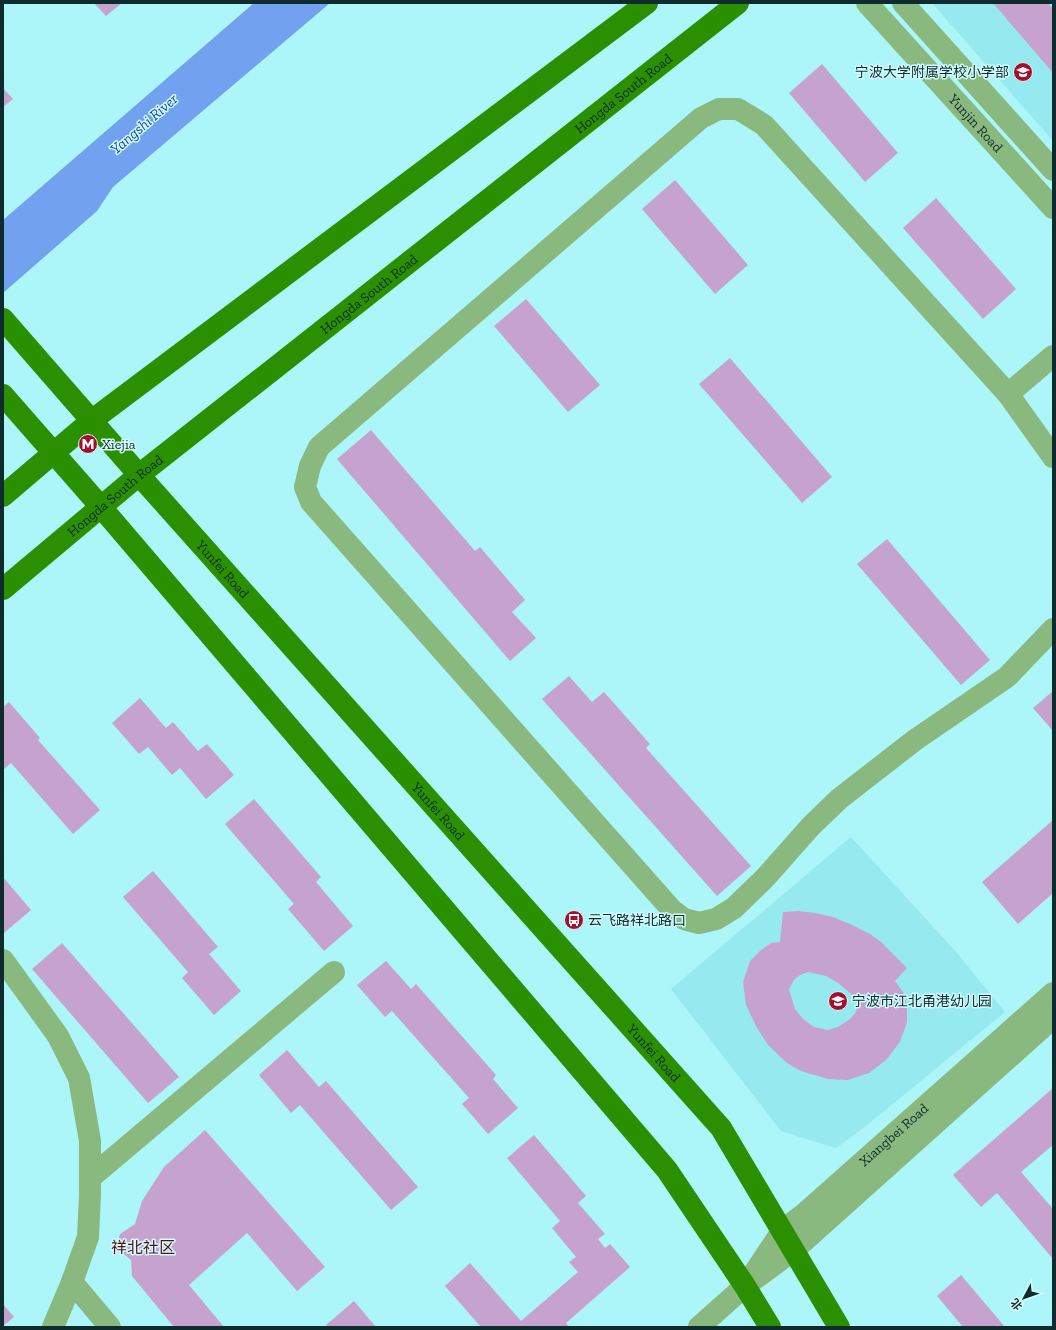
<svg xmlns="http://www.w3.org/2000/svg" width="1056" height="1330" font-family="'Zilla Slab','Noto Sans SC',serif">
	<rect width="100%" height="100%" fill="#acf5f8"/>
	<path fill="#96e9ee" d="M 932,3 L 1053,3 L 1053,141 Z
		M 851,837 L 957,953 L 1005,1012 L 861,1130 L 836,1148 L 781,1131 L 671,989 Z"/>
	<path fill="#71a1ef" d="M 254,3 L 330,3 L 113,187 L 97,211 L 3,293 L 3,220 Z"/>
	<path fill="#c6a3ce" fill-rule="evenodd" d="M 94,3 L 122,3 L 106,16 Z
		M 993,3 L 1048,3 L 1053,9 L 1053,73 Z
		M 822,64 L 898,153 L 865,182 L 789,93 Z
		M 3,88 L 13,99 L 3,107 Z
		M 675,180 L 748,265 L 715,294 L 642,209 Z
		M 936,198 L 1016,289 L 983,319 L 903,228 Z
		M 526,299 L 600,385 L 568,412 L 494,326 Z
		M 730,358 L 832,477 L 802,503 L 699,384 Z
		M 371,430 L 475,551 L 480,547 L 525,600 L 512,612 L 536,638 L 510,661 L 337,459 Z
		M 887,539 L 990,660 L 961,685 L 857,564 Z
		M 569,676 L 592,702 L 604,692 L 650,744 L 646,748 L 751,866 L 717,896 L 542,699 Z
		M 1053,691 L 1053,731 L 1033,708 Z
		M 140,698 L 166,728 L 173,722 L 198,751 L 207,744 L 234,775 L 206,799 L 180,768 L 172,775 L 148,747 L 139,754 L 112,723 Z
		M 9,702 L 40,738 L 38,740 L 100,810 L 73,834 L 11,763 L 3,770 L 3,707 Z
		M 254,799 L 321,877 L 316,882 L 353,926 L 324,951 L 288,909 L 294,904 L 225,824 Z
		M 1053,820 L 1053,893 L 1018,924 L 982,882 Z
		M 153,871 L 218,947 L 209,954 L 241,991 L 214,1015 L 182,978 L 188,972 L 123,897 Z
		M 3,877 L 31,910 L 4,933 L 3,932 Z
		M 798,911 L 815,913 L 833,917 L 850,924 L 870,934 L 881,942 L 907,968 L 895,981 L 903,992 L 907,1005 L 907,1022 L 900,1042 L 886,1060 L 869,1073 L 848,1080 L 828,1079 L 801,1071 L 787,1063 L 768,1045 L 756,1026 L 746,1005 L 743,982 L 750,961 L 761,950 L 771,943 L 780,942 L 783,912 ZM 808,972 L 826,976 L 838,983 L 850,993 L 856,1000 L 857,1007 L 856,1012 L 850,1019 L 838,1027 L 828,1030 L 814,1027 L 803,1019 L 795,1009 L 789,989 L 794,980 L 800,975 Z
		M 62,943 L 179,1077 L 148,1103 L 32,969 Z
		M 386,961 L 411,989 L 416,984 L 496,1075 L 493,1079 L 518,1108 L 488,1134 L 462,1104 L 469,1098 L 392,1011 L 385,1017 L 357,985 Z
		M 287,1050 L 319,1087 L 326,1081 L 418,1187 L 391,1210 L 300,1105 L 291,1113 L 259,1075 Z
		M 1053,1088 L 1053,1145 L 1021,1172 L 1053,1209 L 1053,1259 L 997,1193 L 981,1207 L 953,1175 Z
		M 205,1130 L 325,1267 L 297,1291 L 247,1233 L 189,1285 L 224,1327 L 174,1327 L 132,1276 L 131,1260 L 119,1250 L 118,1241 L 120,1234 L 135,1224 L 142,1201 L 164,1167 Z
		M 534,1135 L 586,1196 L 578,1203 L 605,1234 L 598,1239 L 605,1248 L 610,1244 L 630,1267 L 566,1323 L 569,1327 L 481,1327 L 445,1286 L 470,1263 L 521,1321 L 578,1272 L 569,1262 L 576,1257 L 552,1228 L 560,1221 L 507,1158 Z
		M 961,1275 L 1005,1327 L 963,1327 L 937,1296 Z
		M 354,1301 L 376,1327 L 328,1327 L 326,1325 Z
		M 3,1304 L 14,1317 L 3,1326 Z"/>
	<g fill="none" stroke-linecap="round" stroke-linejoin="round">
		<g stroke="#89b97e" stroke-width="22">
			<path id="s1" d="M 867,3 L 1053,208"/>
			<path d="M 903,3 L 1053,170"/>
			<path d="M 1053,356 L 1008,394 L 764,125 L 738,109 L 719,109 L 701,118 L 319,447 L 310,466 L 305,487 L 311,502 L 672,910 L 684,919 L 699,923 L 716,919 L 734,908 L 765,878 L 811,826 L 839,799 L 915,740 L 1007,677 L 1053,629"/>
			<path d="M 1008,394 L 1053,457"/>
			<path d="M 3,960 L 58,1036 L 79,1078 L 90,1141 L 90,1195 L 88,1237 L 72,1282 L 53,1327"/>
			<path d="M 90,1178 L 334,972"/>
			<path id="s2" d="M 754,1273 L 782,1231 L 804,1214 L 1053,993"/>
			<path d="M 72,1282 L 110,1327"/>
			<path d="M 699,1327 L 745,1286 L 794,1250 L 1053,1018"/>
		</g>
		<g stroke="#2b9000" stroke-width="22">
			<path id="s3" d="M 3,319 L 139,475 L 721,1128 L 839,1327"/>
			<path d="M 3,395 L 101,507 L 667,1170 L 745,1286 L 770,1327"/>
			<path d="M 3,496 L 91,421 L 647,3"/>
			<path id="s4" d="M 3,589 L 139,475 L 738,3"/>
		</g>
	</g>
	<defs>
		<symbol id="school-disc" viewBox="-11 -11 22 22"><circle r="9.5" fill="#a70e2c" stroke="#d2fcfe"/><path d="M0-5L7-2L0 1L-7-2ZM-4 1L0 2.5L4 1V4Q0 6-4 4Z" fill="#fff"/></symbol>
		<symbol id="metro-disc" viewBox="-11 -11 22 22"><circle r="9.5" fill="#a70e2c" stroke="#d2fcfe"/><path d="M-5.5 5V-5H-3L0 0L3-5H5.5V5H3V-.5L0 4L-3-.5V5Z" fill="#fff"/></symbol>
		<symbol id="bus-disc" viewBox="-11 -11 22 22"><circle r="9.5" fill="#a70e2c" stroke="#d2fcfe"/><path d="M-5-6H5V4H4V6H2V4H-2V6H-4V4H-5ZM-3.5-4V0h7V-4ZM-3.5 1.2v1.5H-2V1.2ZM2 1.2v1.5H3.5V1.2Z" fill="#fff"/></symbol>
	</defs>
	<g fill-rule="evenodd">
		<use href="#school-disc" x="1012" y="61" width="22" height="22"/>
		<use href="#metro-disc" x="77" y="433" width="22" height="22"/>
		<use href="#bus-disc" x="563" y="909" width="22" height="22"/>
		<use href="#school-disc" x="827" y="990" width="22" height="22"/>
	</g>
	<g text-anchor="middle" stroke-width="3" stroke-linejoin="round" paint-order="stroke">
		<g font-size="14" fill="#0e2c2e" stroke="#d2fcfe" text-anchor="start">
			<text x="1009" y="77" text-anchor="end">宁波大学附属学校小学部</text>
			<text x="102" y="449">Xiejia</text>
			<text x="588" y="925">云飞路祥北路口</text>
			<text x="852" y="1006">宁波市江北甬港幼儿园</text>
		</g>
		<g font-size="14" fill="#0e2c2e" stroke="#d2fcfe">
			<text dy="5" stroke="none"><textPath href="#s4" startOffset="794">Hongda South Road</textPath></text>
			<text dy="5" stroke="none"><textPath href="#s1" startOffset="162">Yunjin Road</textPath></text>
			<text dy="5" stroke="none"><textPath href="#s4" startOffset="470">Hongda South Road</textPath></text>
			<text dy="5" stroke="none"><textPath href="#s4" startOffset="146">Hongda South Road</textPath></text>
			<text dy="5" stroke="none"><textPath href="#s3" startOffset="333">Yunfei Road</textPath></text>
			<text dy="5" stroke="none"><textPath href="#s3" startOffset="657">Yunfei Road</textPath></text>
			<text dy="5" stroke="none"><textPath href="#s3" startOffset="981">Yunfei Road</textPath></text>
			<text dy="5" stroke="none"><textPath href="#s2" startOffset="198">Xiangbei Road</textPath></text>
		</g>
		<g font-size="15" font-style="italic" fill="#0f459a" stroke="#d2fcfe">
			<text transform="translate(144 124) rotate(-41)" y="5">Yangshi River</text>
		</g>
		<g font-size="16" fill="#551018" stroke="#d2fcfe">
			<text x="143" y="1253">祥北社区</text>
		</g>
	</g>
	<rect width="1056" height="1330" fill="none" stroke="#0e2c2e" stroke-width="8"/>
	<g transform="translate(1024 1298) rotate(229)" stroke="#d2fcfe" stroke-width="3" paint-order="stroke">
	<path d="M0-3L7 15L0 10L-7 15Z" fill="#0e2c2e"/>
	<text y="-6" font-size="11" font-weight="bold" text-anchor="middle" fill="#0e2c2e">北</text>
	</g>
</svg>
